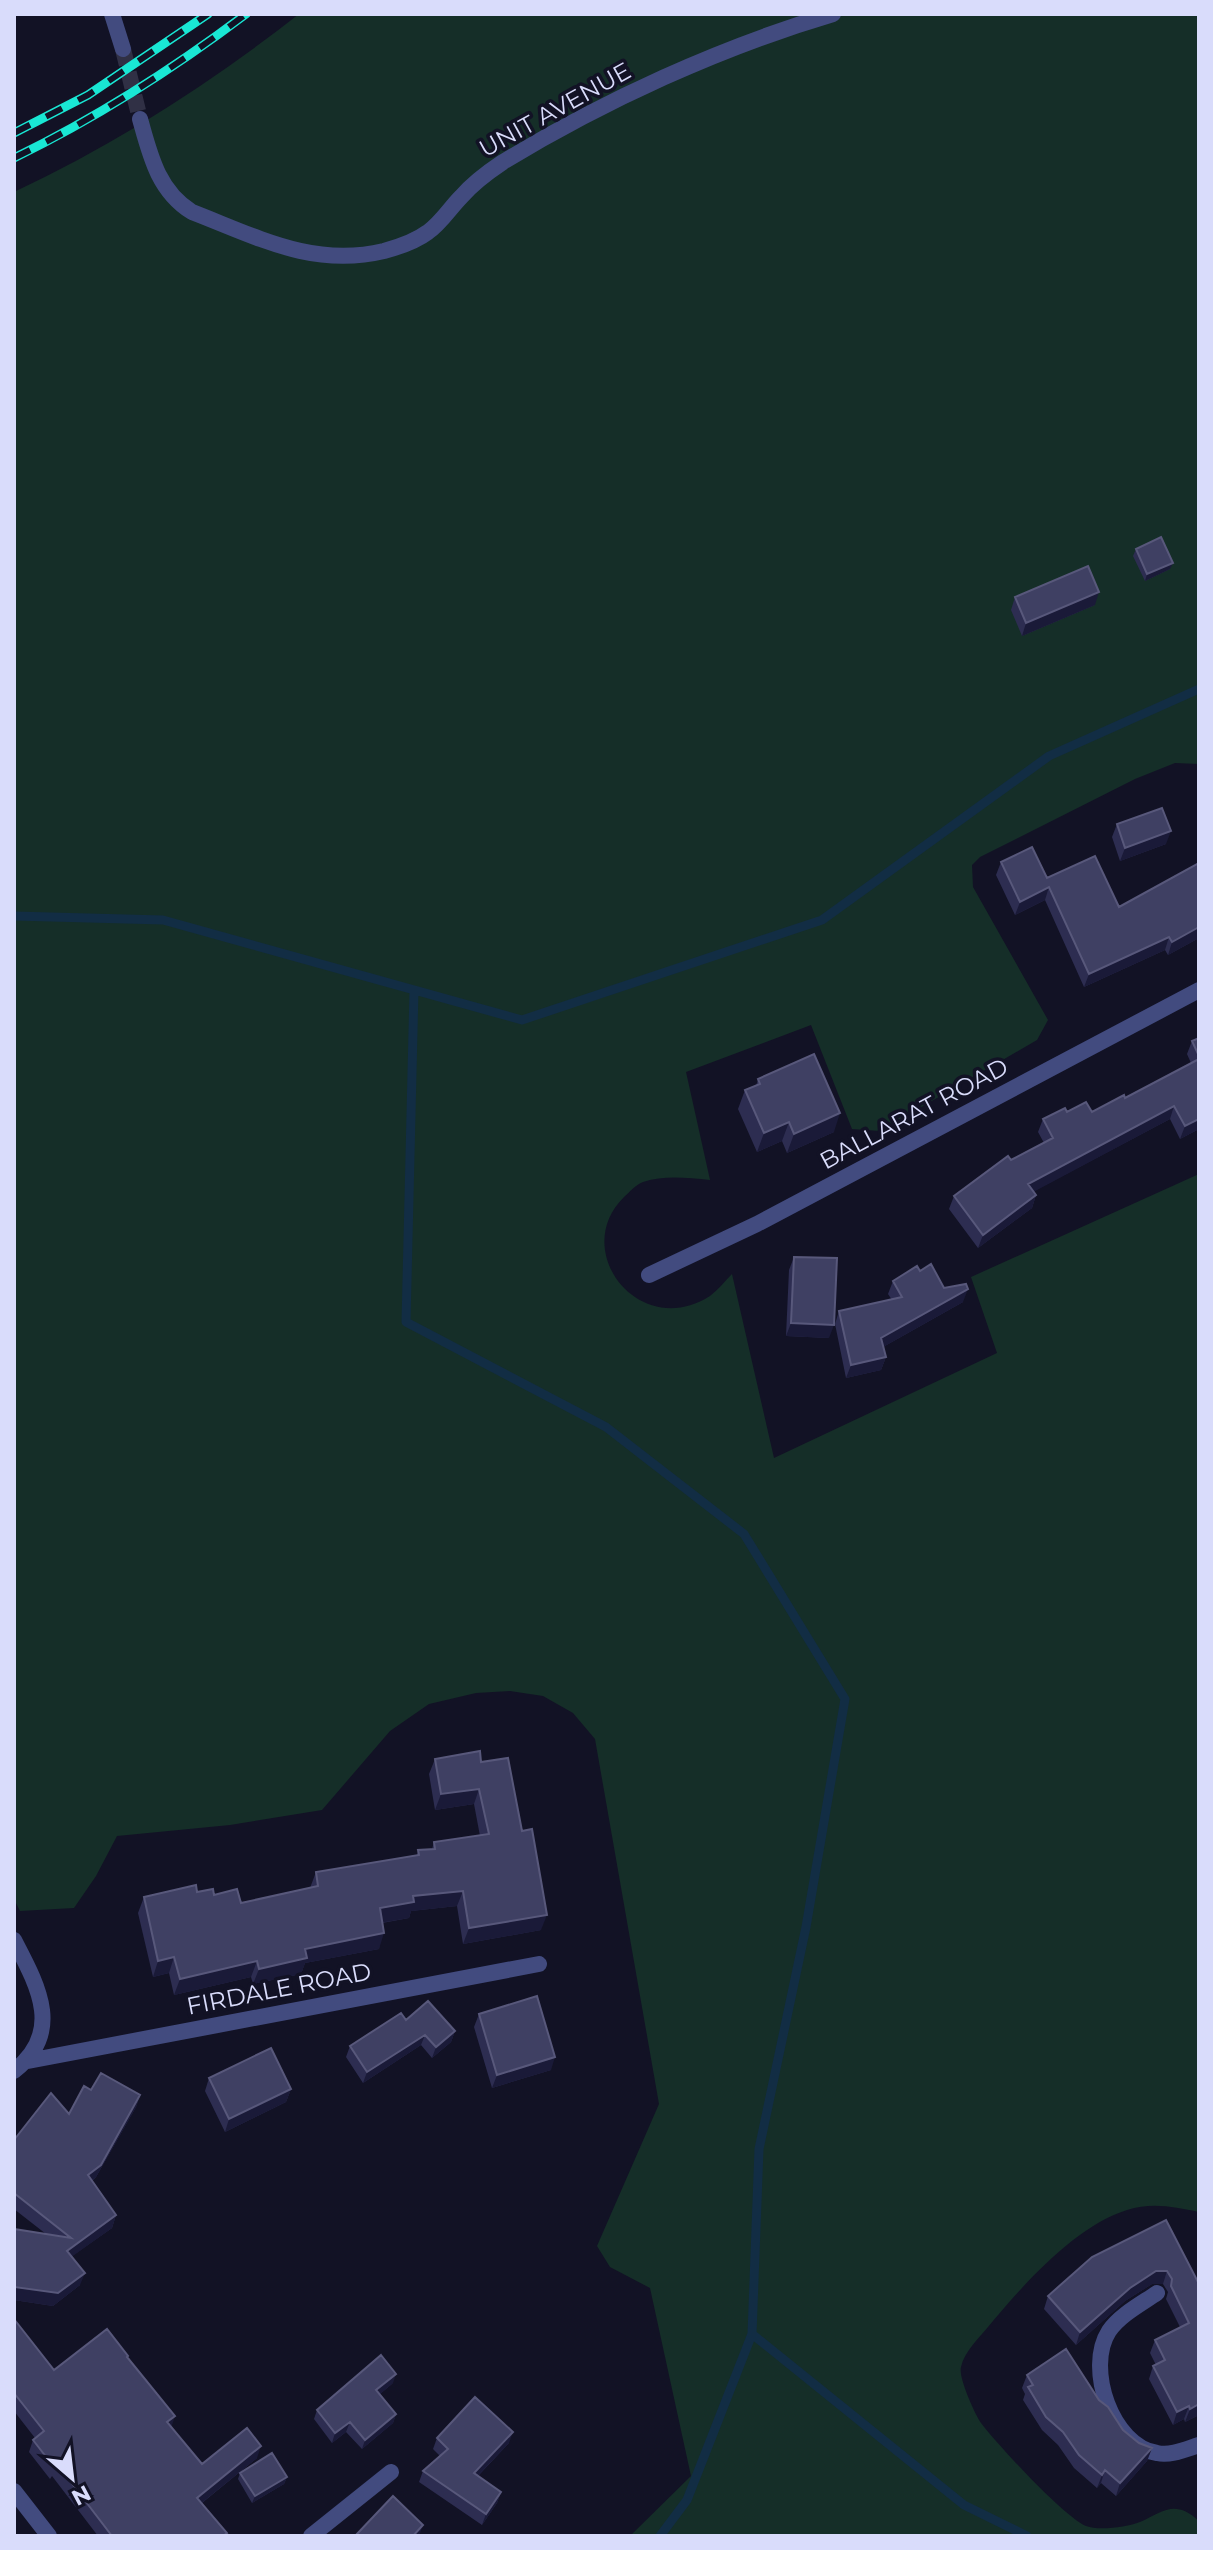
<svg xmlns="http://www.w3.org/2000/svg" width="1213" height="2550" font-family="Montserrat,sans-serif">
	<rect width="100%" height="100%" fill="#121225"/>
	<path fill="#152e28" d="M 299,14 L 1199,14 L 1199,764 L 1175,763 L 1135,779 L 980,857 L 972,865 L 973,887 L 1048,1020 L 1037,1040 L 880,1131 L 852,1129 L 811,1025 L 686,1072 L 710,1180 C 687,1178 665,1175 643,1182 C 635,1185 630,1192 624,1197 C 569,1251 640,1341 710,1296 C 718,1290 725,1281 732,1274 L 774,1458 L 997,1353 L 971,1277 L 1199,1174 L 1199,2212 C 1175,2207 1152,2202 1127,2210 C 1075,2226 1022,2286 988,2327 C 979,2338 964,2352 961,2367 C 958,2377 975,2414 981,2423 C 997,2444 1064,2517 1086,2526 C 1099,2531 1127,2527 1140,2522 C 1164,2511 1175,2499 1199,2521 L 1199,2536 L 630,2536 L 691,2476 L 650,2288 L 610,2267 L 597,2246 L 659,2104 L 595,1739 L 573,1713 L 543,1696 L 510,1691 L 476,1693 L 429,1704 L 390,1731 L 322,1810 L 230,1825 L 117,1836 L 96,1876 L 74,1908 L 20,1911 L 14,1899 L 14,192 C 116,144 211,83 299,14 Z"/>
	<g fill="none" stroke-linecap="round" stroke-linejoin="round">
		<path stroke="#122d44" stroke-width="9" d="M 14,916 L 163,920 L 522,1020 L 822,920 L 1049,756 L 1199,689
			M 414,990 L 406,1322 L 606,1427 L 744,1534 L 845,1699 L 806,1927 L 759,2149 L 752,2334 L 964,2505 L 1027,2536
			M 660,2536 L 687,2500 L 752,2334"/>
		<path stroke="#303045" stroke-width="16" stroke-dasharray="16 8" stroke-linecap="butt" d="M 123,49 L 140,119"/>
		<path stroke="#424b7f" stroke-width="16" d="M 1157,2293 C 1141,2304 1120,2315 1109,2331 C 1085,2368 1112,2446 1157,2453 C 1171,2456 1186,2449 1199,2445"/>
		<path stroke="#424b7f" stroke-width="16" d="M 112,14 L 123,49
			M 140,119 C 150,155 158,191 192,212 C 257,237 313,268 384,251 C 399,247 416,241 428,232 C 441,223 450,208 461,197 C 473,183 488,172 503,162 C 603,101 721,47 833,14
			M 649,1275 L 757,1224 L 1199,990
			M 14,1940 C 38,1986 64,2032 14,2071
			M 28,2061 L 539,1964
			M 14,2491 L 49,2536
			M 311,2536 L 391,2472"/>
		<defs>
			<path id="rail" d="M 14,133 L 88,95 L 208,14
				M 14,158 C 96,118 173,69 246,14"/>
		</defs>
		<use href="#rail" stroke="#19e7d4" stroke-width="9"/>
		<use href="#rail" stroke="#121225" stroke-width="6" stroke-dasharray="18" stroke-linecap="butt"/>
	</g>
	<path fill="#2d2d51" d="M 1136,549 L 1170,569 L 1145,581 L 1133,556 Z
		M 1015,597 L 1095,605 L 1022,636 L 1011,610 Z
		M 1117,824 L 1166,844 L 1120,861 L 1112,837 Z
		M 1001,862 L 1047,878 L 1119,907 L 1199,867 L 1199,938 L 1168,955 L 1165,950 L 1084,987 L 1045,900 L 1015,915 L 996,875 Z
		M 1199,1038 L 1199,1129 L 1180,1139 L 1170,1119 L 1034,1191 L 1036,1195 L 1032,1208 L 978,1248 L 949,1209 L 954,1196 L 1011,1160 L 1044,1143 L 1038,1132 L 1043,1119 L 1067,1112 L 1092,1112 L 1125,1098 L 1191,1063 L 1187,1054 L 1192,1041 Z
		M 758,1079 L 834,1132 L 787,1153 L 782,1141 L 757,1152 L 738,1109 L 745,1090 L 756,1086 Z
		M 794,1257 L 829,1338 L 786,1336 L 789,1270 Z
		M 920,1271 L 963,1302 L 883,1347 L 886,1357 L 881,1370 L 846,1378 L 835,1324 L 839,1311 L 892,1300 L 888,1294 L 893,1281 Z
		M 435,1759 L 481,1762 L 541,1930 L 463,1944 L 457,1906 L 411,1911 L 409,1918 L 382,1923 L 379,1949 L 305,1963 L 301,1974 L 253,1984 L 251,1977 L 174,1995 L 169,1973 L 153,1977 L 138,1913 L 144,1897 L 197,1892 L 214,1895 L 241,1903 L 310,1888 L 316,1872 L 417,1855 L 418,1850 L 432,1849 L 434,1842 L 480,1836 L 474,1804 L 435,1810 L 429,1774 Z
		M 479,2014 L 551,2070 L 492,2088 L 474,2027 Z
		M 406,2020 L 455,2031 L 451,2042 L 432,2058 L 421,2045 L 363,2083 L 346,2057 L 350,2046 Z
		M 209,2078 L 291,2089 L 286,2102 L 225,2132 L 205,2091 Z
		M 91,2090 L 140,2095 L 136,2107 L 96,2177 L 92,2181 L 116,2215 L 112,2228 L 72,2256 L 80,2285 L 53,2306 L 14,2300 L 14,2229 L 46,2234 L 14,2209 L 14,2140 L 69,2114 Z
		M 1166,2220 L 1199,2284 L 1199,2415 L 1185,2422 L 1184,2419 L 1173,2425 L 1149,2379 L 1153,2366 L 1156,2365 L 1150,2353 L 1155,2340 L 1180,2327 L 1166,2299 L 1168,2292 L 1163,2284 L 1152,2284 L 1125,2301 L 1076,2345 L 1044,2309 L 1048,2296 Z
		M 14,2319 L 54,2370 L 127,2358 L 171,2427 L 202,2464 L 257,2458 L 202,2503 L 227,2533 L 226,2536 L 98,2536 L 52,2476 L 50,2479 L 29,2452 L 33,2440 L 35,2438 L 14,2411 Z
		M 1027,2375 L 1099,2400 L 1123,2430 L 1139,2443 L 1152,2448 L 1147,2461 L 1116,2496 L 1101,2483 L 1097,2488 L 1074,2468 L 1058,2445 L 1042,2430 L 1023,2400 L 1025,2394 L 1022,2388 Z
		M 393,2383 L 380,2394 L 396,2414 L 393,2423 L 362,2449 L 346,2432 L 332,2443 L 314,2419 L 317,2410 Z
		M 437,2438 L 509,2443 L 478,2476 L 501,2492 L 497,2503 L 482,2525 L 419,2482 L 423,2471 L 440,2456 L 433,2449 Z
		M 240,2473 L 287,2477 L 284,2484 L 252,2503 L 238,2479 Z"/>
	<path fill="#1a1a38" d="M 1173,563 L 1170,569 L 1145,581 L 1147,574 Z
		M 1099,592 L 1095,605 L 1022,636 L 1026,623 Z
		M 1171,831 L 1166,844 L 1120,861 L 1125,848 Z
		M 1049,887 L 1045,900 L 1015,915 L 1020,902 Z
		M 1199,927 L 1199,938 L 1168,955 L 1172,942 Z
		M 1169,937 L 1165,950 L 1084,987 L 1089,974 Z
		M 1174,1106 L 1170,1119 L 1024,1197 L 1028,1184 Z
		M 840,1113 L 834,1132 L 787,1153 L 794,1134 Z
		M 1199,1119 L 1199,1129 L 1180,1139 L 1185,1126 Z
		M 789,1122 L 782,1141 L 757,1152 L 764,1133 Z
		M 1036,1195 L 1032,1208 L 978,1248 L 983,1235 Z
		M 968,1289 L 963,1302 L 876,1351 L 881,1338 Z
		M 791,1323 L 834,1325 L 829,1338 L 786,1336 Z
		M 886,1357 L 881,1370 L 846,1378 L 851,1365 Z
		M 479,1789 L 474,1804 L 435,1810 L 441,1794 Z
		M 463,1891 L 457,1906 L 411,1911 L 409,1918 L 374,1924 L 380,1908 L 413,1896 Z
		M 547,1915 L 541,1930 L 463,1944 L 469,1928 Z
		M 384,1933 L 379,1949 L 305,1963 L 301,1974 L 253,1984 L 259,1969 L 305,1949 Z
		M 174,1957 L 169,1973 L 153,1977 L 158,1961 Z
		M 257,1961 L 251,1977 L 174,1995 L 180,1979 Z
		M 455,2031 L 451,2042 L 432,2058 L 436,2047 Z
		M 425,2035 L 421,2045 L 363,2083 L 367,2072 Z
		M 555,2057 L 551,2070 L 492,2088 L 497,2075 Z
		M 291,2089 L 286,2102 L 225,2132 L 229,2119 Z
		M 140,2095 L 136,2107 L 96,2177 L 83,2187 L 88,2175 Z
		M 116,2215 L 112,2228 L 63,2263 L 67,2251 Z
		M 1156,2271 L 1167,2271 L 1163,2284 L 1152,2284 L 1125,2301 L 1076,2345 L 1080,2332 L 1130,2288 Z
		M 85,2273 L 80,2285 L 53,2306 L 14,2300 L 14,2287 Z
		M 396,2374 L 393,2383 L 373,2400 L 376,2390 Z
		M 1199,2404 L 1199,2415 L 1185,2422 L 1190,2409 Z
		M 1189,2406 L 1184,2419 L 1173,2425 L 1177,2412 Z
		M 396,2414 L 393,2423 L 362,2449 L 365,2440 Z
		M 175,2416 L 171,2428 L 167,2422 Z
		M 350,2422 L 346,2432 L 332,2443 L 335,2433 Z
		M 513,2432 L 509,2443 L 470,2484 L 474,2473 Z
		M 261,2446 L 257,2458 L 193,2510 L 197,2498 Z
		M 1152,2448 L 1147,2461 L 1116,2496 L 1120,2483 Z
		M 1105,2470 L 1101,2483 L 1097,2488 L 1102,2475 Z
		M 287,2477 L 284,2484 L 252,2503 L 255,2496 Z
		M 501,2492 L 497,2503 L 482,2525 L 486,2514 Z
		M 423,2525 L 419,2536 L 413,2536 Z"/>
	<path fill="#3f4063" stroke="#58587b" stroke-width="2" d="M 1161,537 L 1173,563 L 1147,574 L 1136,549 Z
		M 1088,566 L 1099,592 L 1026,623 L 1015,597 Z
		M 1162,808 L 1171,831 L 1125,848 L 1117,824 Z
		M 1032,847 L 1047,878 L 1095,856 L 1119,907 L 1197,864 L 1199,867 L 1199,927 L 1172,942 L 1169,937 L 1089,974 L 1049,887 L 1020,902 L 1001,862 Z
		M 1199,1038 L 1199,1056 L 1192,1041 Z
		M 814,1054 L 840,1113 L 794,1134 L 789,1122 L 764,1133 L 745,1090 L 760,1084 L 758,1079 Z
		M 1199,1059 L 1199,1119 L 1185,1126 L 1174,1106 L 1028,1184 L 1036,1195 L 983,1235 L 954,1196 L 1008,1156 L 1011,1160 L 1053,1138 L 1043,1119 L 1065,1108 L 1067,1112 L 1086,1102 L 1092,1112 L 1124,1095 L 1125,1098 Z
		M 794,1257 L 837,1258 L 834,1325 L 791,1323 Z
		M 931,1264 L 944,1288 L 966,1284 L 968,1289 L 881,1338 L 886,1357 L 851,1365 L 839,1311 L 902,1297 L 893,1281 L 917,1266 L 920,1271 Z
		M 480,1751 L 481,1762 L 508,1758 L 522,1831 L 532,1829 L 547,1915 L 469,1928 L 463,1891 L 413,1896 L 414,1902 L 380,1908 L 384,1933 L 305,1949 L 307,1958 L 259,1969 L 257,1961 L 180,1979 L 174,1957 L 158,1961 L 144,1897 L 196,1885 L 197,1892 L 213,1889 L 214,1895 L 237,1889 L 241,1903 L 318,1886 L 316,1872 L 419,1855 L 418,1850 L 435,1849 L 434,1842 L 489,1834 L 479,1789 L 441,1794 L 435,1759 Z
		M 537,1996 L 555,2057 L 497,2075 L 479,2014 Z
		M 428,2001 L 455,2031 L 436,2047 L 425,2035 L 367,2072 L 350,2046 L 401,2013 L 406,2020 Z
		M 271,2048 L 291,2089 L 229,2119 L 209,2078 Z
		M 101,2073 L 140,2095 L 101,2165 L 88,2175 L 116,2215 L 67,2251 L 85,2273 L 58,2293 L 14,2287 L 14,2229 L 71,2238 L 14,2193 L 14,2140 L 51,2093 L 69,2114 L 84,2086 L 91,2090 Z
		M 1166,2220 L 1199,2284 L 1199,2404 L 1190,2409 L 1189,2406 L 1177,2412 L 1153,2366 L 1165,2360 L 1155,2340 L 1189,2323 L 1171,2286 L 1172,2279 L 1167,2271 L 1156,2271 L 1130,2288 L 1080,2332 L 1048,2296 L 1092,2257 Z
		M 14,2319 L 54,2370 L 107,2329 L 128,2356 L 127,2357 L 175,2416 L 167,2422 L 202,2464 L 247,2428 L 261,2446 L 197,2498 L 227,2533 L 223,2536 L 112,2536 L 57,2464 L 54,2467 L 33,2440 L 44,2431 L 14,2393 Z
		M 1066,2349 L 1099,2400 L 1108,2407 L 1123,2430 L 1139,2443 L 1152,2448 L 1120,2483 L 1105,2470 L 1102,2475 L 1079,2455 L 1063,2432 L 1046,2417 L 1028,2387 L 1033,2385 L 1027,2375 Z
		M 381,2355 L 396,2374 L 376,2390 L 396,2414 L 365,2440 L 350,2422 L 335,2433 L 317,2410 Z
		M 475,2397 L 513,2432 L 474,2473 L 501,2492 L 486,2514 L 423,2471 L 448,2449 L 437,2438 Z
		M 272,2453 L 287,2477 L 255,2496 L 240,2473 Z
		M 393,2496 L 423,2525 L 413,2536 L 355,2536 Z"/>
	<g text-anchor="middle" stroke-width="7" stroke-linejoin="round" paint-order="stroke">
		<g font-size="24" fill="#d9dcfb" stroke="#121225">
			<text transform="translate(555 110) rotate(-29)" y="8">UNIT AVENUE</text>
			<text transform="translate(914 1114) rotate(-28)" y="8">BALLARAT ROAD</text>
			<text transform="translate(279 1989) rotate(-11)" y="8">FIRDALE ROAD</text>
		</g>
	</g>
	<rect width="1213" height="2550" fill="none" stroke="#d9dcfb" stroke-width="32"/>
	<g transform="translate(72 2478) rotate(152)" stroke="#121225" stroke-width="6" paint-order="stroke">
	<path d="M0-6L14 30L0 20L-14 30Z" fill="#d9dcfb"/>
	<text y="-12" font-size="22" font-weight="bold" text-anchor="middle" fill="#d9dcfb">N</text>
	</g>
</svg>
